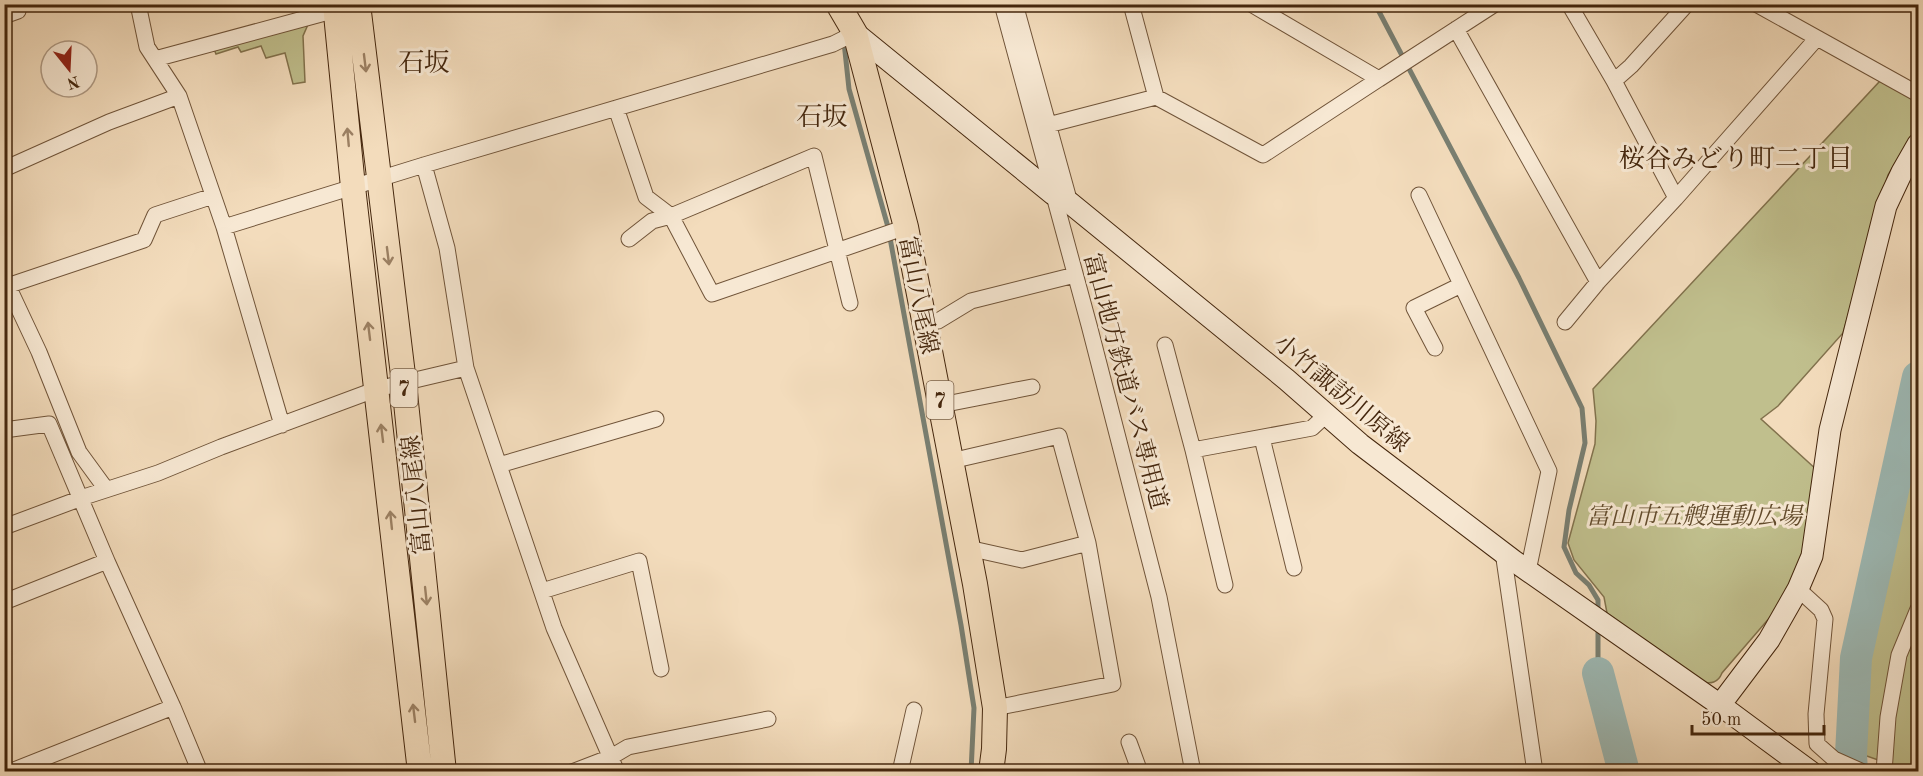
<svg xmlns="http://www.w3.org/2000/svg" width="1923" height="776" font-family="'Old Standard TT','Noto Serif JP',serif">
	<rect width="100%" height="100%" fill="#f3dcbc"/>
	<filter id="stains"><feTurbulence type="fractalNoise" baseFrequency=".00333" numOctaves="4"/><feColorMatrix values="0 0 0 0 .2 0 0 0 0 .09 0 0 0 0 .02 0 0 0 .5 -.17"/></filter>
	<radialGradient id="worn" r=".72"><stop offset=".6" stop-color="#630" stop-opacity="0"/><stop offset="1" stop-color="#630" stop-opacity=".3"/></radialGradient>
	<path fill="#c0bf8d" stroke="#82724d" stroke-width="1.5" d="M 310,20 L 303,36 L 305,82 L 293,84 L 285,53 L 266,58 L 261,46 L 241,52 L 238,47 L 216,54 L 212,44 Z
		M 1880,81 L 1918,101 L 1918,125 L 1888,175 L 1843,333 L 1778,406 L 1761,419 L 1818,471 L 1808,540 L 1784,601 L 1722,673 C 1718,683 1711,684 1701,682 L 1607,613 L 1604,597 L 1574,560 L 1568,543 L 1595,444 L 1596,421 L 1593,389 Z
		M 1918,455 L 1918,771 L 1910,771 L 1858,753 L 1862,652 L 1898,517 Z"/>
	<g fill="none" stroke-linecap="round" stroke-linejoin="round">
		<path stroke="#797f72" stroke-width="5" d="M 1375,4 L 1519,278 L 1582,408 L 1585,443 L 1569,510 L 1564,547 L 1576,573 L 1589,585 L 1598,600 L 1598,614
			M 844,42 L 849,89 L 888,227 L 961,625 L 974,708 L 971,772
			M 1598,673 L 1598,627"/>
		<path stroke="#9dbab6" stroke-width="32" d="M 1598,673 L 1624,772
			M 1852,772 L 1851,754 L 1856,658 L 1918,377"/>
		<defs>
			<path id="street" d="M 138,4 L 147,47 L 179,96 L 224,227 L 282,425
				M 1002,4 L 1089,325 L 1159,597 L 1193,772
				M 1015,4 L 1070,203
				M 1131,4 L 1156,97
				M 1569,4 L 1614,81 L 1676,198
				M 1756,4 L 1918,94
				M 4,16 L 18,11 L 15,4
				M 1456,29 L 1598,282
				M 155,59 L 336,10
				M 1379,79 L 1495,4
				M 1614,81 L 1631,66 L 1687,4
				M 616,108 L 646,197 L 671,216 L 712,294 L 906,227
				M 1048,125 L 1156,97 L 1263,155 L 1379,79 L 1251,4
				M 4,169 L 109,122 L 179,96
				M 1419,195 L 1549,471 L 1528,571
				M 224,227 L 424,165 L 833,44 L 855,33 L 854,25
				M 629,239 L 652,221 L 671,216 L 814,156 L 850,303
				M 8,286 L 39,352 L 79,452 L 106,489
				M 4,287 L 144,240 L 155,215 L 213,196
				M 1565,322 L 1598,282 L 1676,198 L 1817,38
				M 925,323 L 938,321 L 971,301 L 1075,275
				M 1165,345 L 1193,450
				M 1435,348 L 1414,308 L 1461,285
				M 466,368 L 554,628 L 617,772
				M 941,405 L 1032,387
				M 4,430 L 49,424 L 107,561 L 4,602
				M 1262,438 L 1294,568
				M 951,461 L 1059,436 L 1088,543 L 1113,684 L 995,708
				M 499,465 L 656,419
				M 4,527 L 87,496 L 158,473 L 221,447 L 377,389 L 466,368 L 447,248 L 424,165
				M 968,548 L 1022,560 L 1088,543
				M 1503,552 L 1535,772
				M 1225,585 L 1193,450 L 1312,428 L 1326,415
				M 1798,589 L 1821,610 L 1825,619 L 1816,714 L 1817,744 L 1834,759 L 1863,772
				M 542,591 L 639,561 L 661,669
				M 173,707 L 200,772
				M 1129,742 L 1140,772
				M 9,772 L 173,707 L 107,561
				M 572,772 L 611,757 L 628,747 L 768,719
				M 900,772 L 914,710
				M 1884,772 L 1888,717 L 1899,655 L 1918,609"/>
			<path id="secondary" d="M 855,33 L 1053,194 L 1070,203 L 1287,380 L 1360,444 L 1514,561 L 1720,705 L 1811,772
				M 1720,705 L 1769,640 L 1798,589 L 1812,556 L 1830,430 L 1886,206 L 1902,172 L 1918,144"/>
			<path id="primary" d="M 335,4 L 353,187 L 420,772
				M 358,4 L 404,383 L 444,772
				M 838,4 L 855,33 L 906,227 L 975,584 L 995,708 L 994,749 L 991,772"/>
		</defs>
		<use href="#street" stroke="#705439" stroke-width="17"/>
		<use href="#secondary" stroke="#44260d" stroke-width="23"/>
		<use href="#primary" stroke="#44260d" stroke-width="26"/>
		<use href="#street" stroke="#f7e8d3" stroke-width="15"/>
		<use href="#secondary" stroke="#f7e8d3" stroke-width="21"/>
		<use href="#primary" stroke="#f3dcbc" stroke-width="24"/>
	</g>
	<defs><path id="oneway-shaft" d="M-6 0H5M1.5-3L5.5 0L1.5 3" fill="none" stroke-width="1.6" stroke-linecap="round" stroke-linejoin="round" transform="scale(1.5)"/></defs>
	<g stroke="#9c8164">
		<use href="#oneway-shaft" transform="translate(365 63) rotate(83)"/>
		<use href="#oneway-shaft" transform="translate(348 137) rotate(-95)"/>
		<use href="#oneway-shaft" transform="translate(388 256) rotate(83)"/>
		<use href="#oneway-shaft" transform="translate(369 331) rotate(-97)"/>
		<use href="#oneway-shaft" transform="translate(382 433) rotate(-97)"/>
		<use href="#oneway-shaft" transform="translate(391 520) rotate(-96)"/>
		<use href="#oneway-shaft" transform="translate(426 596) rotate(84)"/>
		<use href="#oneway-shaft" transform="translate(414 713) rotate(-97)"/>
	</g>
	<g text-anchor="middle" stroke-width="6" stroke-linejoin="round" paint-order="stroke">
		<g fill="#f7e8d3" stroke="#7a6048" stroke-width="1.5">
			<rect x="390.5" y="369" width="27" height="38" rx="4.5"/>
			<rect x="926.5" y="381" width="27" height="38" rx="4.5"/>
		</g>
		<g font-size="22" font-weight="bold" fill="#44260d">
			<text x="404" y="396">7</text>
			<text x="940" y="408">7</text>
		</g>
		<g font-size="24" fill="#44260d" stroke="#f7e8d3">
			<text transform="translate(919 295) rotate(79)" y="8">富山八尾線</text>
			<text transform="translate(1126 381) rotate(75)" y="8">富山地方鉄道バス専用道</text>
			<text transform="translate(1342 393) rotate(40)" y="8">小竹諏訪川原線</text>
			<text transform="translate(416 495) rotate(-96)" y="8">富山八尾線</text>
		</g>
		<g font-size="24" font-style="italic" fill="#634c2d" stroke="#f7e8d3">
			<text x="1694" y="524">富山市五艘運動広場</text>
		</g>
		<g font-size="26" fill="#44260d" stroke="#f7e8d3">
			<text x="424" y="71">石坂</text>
			<text x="822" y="125">石坂</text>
			<text x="1736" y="167">桜谷みどり町二丁目</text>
		</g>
	</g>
	<rect width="1923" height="776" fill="none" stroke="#f3dcbc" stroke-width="24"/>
	<rect x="6" y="6" width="1911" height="764" fill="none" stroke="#44260d" stroke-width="3"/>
	<rect x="12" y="12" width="1899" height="752" fill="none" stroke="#44260d" stroke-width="1.5"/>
	<g transform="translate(69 69) rotate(162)"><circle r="28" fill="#f7e8d3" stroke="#af9a84" stroke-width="1.5"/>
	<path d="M0-4.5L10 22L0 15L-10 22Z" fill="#8f2418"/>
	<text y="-9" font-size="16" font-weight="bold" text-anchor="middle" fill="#44260d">N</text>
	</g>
	<path d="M1692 725v9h132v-9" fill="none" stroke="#44260d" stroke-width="3"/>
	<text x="1701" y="725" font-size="18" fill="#44260d" stroke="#f7e8d3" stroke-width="4.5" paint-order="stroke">50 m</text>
	<rect width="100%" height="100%" filter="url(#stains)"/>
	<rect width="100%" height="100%" fill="url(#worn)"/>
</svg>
